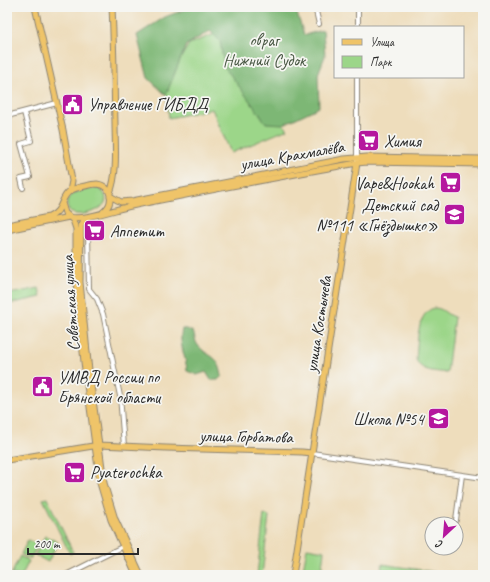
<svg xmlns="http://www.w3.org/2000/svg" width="490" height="582" font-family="Caveat,sans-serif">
	<rect width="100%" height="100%" fill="#f6f6f2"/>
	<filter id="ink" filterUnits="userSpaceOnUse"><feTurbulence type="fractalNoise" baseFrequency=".025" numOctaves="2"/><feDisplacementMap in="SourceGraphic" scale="8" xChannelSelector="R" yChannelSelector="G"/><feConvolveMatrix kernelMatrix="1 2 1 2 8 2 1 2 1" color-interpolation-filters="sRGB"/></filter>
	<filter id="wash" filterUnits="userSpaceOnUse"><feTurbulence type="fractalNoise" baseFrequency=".012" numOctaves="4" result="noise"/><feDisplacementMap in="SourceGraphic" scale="16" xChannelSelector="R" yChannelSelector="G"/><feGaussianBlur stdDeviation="0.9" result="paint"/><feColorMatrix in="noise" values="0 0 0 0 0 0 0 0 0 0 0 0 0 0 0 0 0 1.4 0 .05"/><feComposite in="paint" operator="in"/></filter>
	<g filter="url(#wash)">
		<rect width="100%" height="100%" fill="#eeddbc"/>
		<path fill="#9cd689" stroke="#64805a" d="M 228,29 L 256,98 L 288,129 L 231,153 L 212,109 L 169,118 L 165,85 L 189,44 Z
			M 96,188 C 106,191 110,201 100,208 C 94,213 71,219 68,208 C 66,204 67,199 70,196 C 76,190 88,190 96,188 Z
			M 39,288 L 41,297 L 9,304 L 7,297 L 9,294 Z
			M 434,308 C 444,308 446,315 454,317 L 447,373 C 435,371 420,372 416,359 C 418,343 416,313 434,308 Z
			M 47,498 L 73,552 L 70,554 L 43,499 Z
			M 264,514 L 269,516 L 262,575 L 257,575 Z
			M 45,536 L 58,542 L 48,562 L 35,555 Z
			M 28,540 L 38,545 L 30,559 L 21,554 Z
			M 307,548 L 324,551 L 321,575 L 302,575 Z
			M 20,556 L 29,561 L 22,575 L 11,575 Z
			M 382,564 L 435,572 L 434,575 L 380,575 Z"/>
		<path fill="#7db775" stroke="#547150" d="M 187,7 L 295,7 L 304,35 L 323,30 L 325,56 L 318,74 L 319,107 L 284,124 L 266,123 L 224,66 L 220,41 L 210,31 L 186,45 L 166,95 L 148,78 L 137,35 L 165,17 L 186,9 Z
			M 182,329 L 187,329 L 193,332 C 195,336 195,341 197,344 C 208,359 218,352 222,376 L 218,380 L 211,380 L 206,372 L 197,375 L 187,371 C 186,356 178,344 182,329 Z"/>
	</g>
	<g filter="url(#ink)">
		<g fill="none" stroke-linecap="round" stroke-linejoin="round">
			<defs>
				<path id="minor" d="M 315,7 L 319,24
					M 358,27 L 358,7
					M 7,116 L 57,103
					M 357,161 L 357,77
					M 23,188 L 21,179 L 30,177 L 21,144 L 31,141 L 24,112
					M 88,229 L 89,289 L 97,299 L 103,314 L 120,396 L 124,446
					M 312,453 L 483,478
					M 456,520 L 462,475
					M 66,575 L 126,545"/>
				<path id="major" d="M 35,7 L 63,130 L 72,181 L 70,191
					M 110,193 C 118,173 115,145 115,123 C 114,84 114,46 112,7
					M 110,196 L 121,202 L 132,201 L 344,159 L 367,157 L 483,159
					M 62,203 L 65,213 L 73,220 L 76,229 L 76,282 L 84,362 L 100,483 L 111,520 L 136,575
					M 88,218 L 83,222 L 81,226 L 80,282 L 88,362 L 104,483 L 115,519 L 141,575
					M 7,225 L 49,217 C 64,211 60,197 70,191 C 74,188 80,187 85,186 C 89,185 93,184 97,184 C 113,186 114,204 103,212
					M 7,230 L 69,217 C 83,221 116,209 131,206 C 206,191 281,176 357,163 L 367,162 L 483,164
					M 7,460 L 99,445 L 166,448 L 302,452 L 312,453
					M 293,575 L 357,163"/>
			</defs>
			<use href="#minor" stroke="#8c8474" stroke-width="6"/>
			<use href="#major" stroke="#8c8474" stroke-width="7"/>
			<use href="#minor" stroke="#fff" stroke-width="4"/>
			<use href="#major" stroke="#efc469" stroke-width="5"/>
		</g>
	</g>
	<defs>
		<symbol id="civic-square" viewBox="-11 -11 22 22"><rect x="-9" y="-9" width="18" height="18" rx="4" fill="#b5179e" stroke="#f6f6f2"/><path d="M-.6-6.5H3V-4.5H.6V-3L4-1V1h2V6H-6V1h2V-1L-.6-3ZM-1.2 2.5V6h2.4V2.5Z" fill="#fff"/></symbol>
		<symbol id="supermarket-square" viewBox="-11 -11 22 22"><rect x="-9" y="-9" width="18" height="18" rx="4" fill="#b5179e" stroke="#f6f6f2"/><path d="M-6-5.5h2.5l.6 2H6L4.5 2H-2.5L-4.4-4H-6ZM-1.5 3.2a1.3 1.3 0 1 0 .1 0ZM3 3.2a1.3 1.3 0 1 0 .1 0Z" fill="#fff"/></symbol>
		<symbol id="school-square" viewBox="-11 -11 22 22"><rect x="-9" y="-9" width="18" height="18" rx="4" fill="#b5179e" stroke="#f6f6f2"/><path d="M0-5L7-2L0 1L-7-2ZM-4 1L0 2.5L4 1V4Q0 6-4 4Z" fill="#fff"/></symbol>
	</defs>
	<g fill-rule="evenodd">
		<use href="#civic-square" x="60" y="92" width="25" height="25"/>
		<use href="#supermarket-square" x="356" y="128" width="25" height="25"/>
		<use href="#supermarket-square" x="438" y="170" width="25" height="25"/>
		<use href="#school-square" x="442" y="202" width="25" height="25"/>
		<use href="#supermarket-square" x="82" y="218" width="25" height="25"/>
		<use href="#civic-square" x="30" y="374" width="25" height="25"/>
		<use href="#school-square" x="426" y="406" width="25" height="25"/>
		<use href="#supermarket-square" x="62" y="460" width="25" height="25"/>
	</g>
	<g text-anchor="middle" stroke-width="3.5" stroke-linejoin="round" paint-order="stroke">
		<g font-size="17" fill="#475642" stroke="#f6f6f2">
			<text x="264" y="46">овраг<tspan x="264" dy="20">Нижний Судок</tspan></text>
		</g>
		<g font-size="17" fill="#2b2b2b" stroke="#f6f6f2" text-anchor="start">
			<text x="88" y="110">Управление ГИБДД</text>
			<text x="384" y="147">Химия</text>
			<text x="434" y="189" text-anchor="end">Vape&amp;Hookah</text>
			<text x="438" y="211" text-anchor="end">Детский сад<tspan x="438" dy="20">№111 «Гнёздышко»</tspan></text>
			<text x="110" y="237">Аппетит</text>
			<text x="58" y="383">УМВД России по<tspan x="58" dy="20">Брянской области</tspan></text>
			<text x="424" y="425" text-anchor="end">Школа №54</text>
			<text x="90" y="478">Pyaterochka</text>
		</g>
		<g font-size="17" fill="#2b2b2b" stroke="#f6f6f2">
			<text transform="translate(292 155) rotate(-10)" y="6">улица Крахмалёва</text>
			<text transform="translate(70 303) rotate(-94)" y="6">Советская улица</text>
			<text transform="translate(318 324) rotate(-81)" y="6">улица Костычева</text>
			<text transform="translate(246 436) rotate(1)" y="6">улица Горбатова</text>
		</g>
	</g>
	<rect width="490" height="582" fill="none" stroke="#f6f6f2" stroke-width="24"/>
	<rect x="334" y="26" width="130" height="52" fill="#f6f6f2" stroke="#a5a5a2"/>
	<rect x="342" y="39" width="20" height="6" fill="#efc469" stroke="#a5a5a2"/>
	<text x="370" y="46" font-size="12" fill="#2b2b2b">Улица</text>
	<rect x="342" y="56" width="20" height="12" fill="#9cd689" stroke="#a5a5a2"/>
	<text x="370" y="66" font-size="12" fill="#2b2b2b">Парк</text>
	<g transform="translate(444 536) rotate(206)"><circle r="19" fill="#f6f6f2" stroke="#a5a5a2"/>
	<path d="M0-3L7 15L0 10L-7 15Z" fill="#b5179e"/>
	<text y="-6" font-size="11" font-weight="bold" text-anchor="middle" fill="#2b2b2b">С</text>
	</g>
	<path d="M28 548v6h110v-6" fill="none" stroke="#2b2b2b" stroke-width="2"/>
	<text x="34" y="548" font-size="12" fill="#2b2b2b" stroke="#f6f6f2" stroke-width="3" paint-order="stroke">200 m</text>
</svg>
